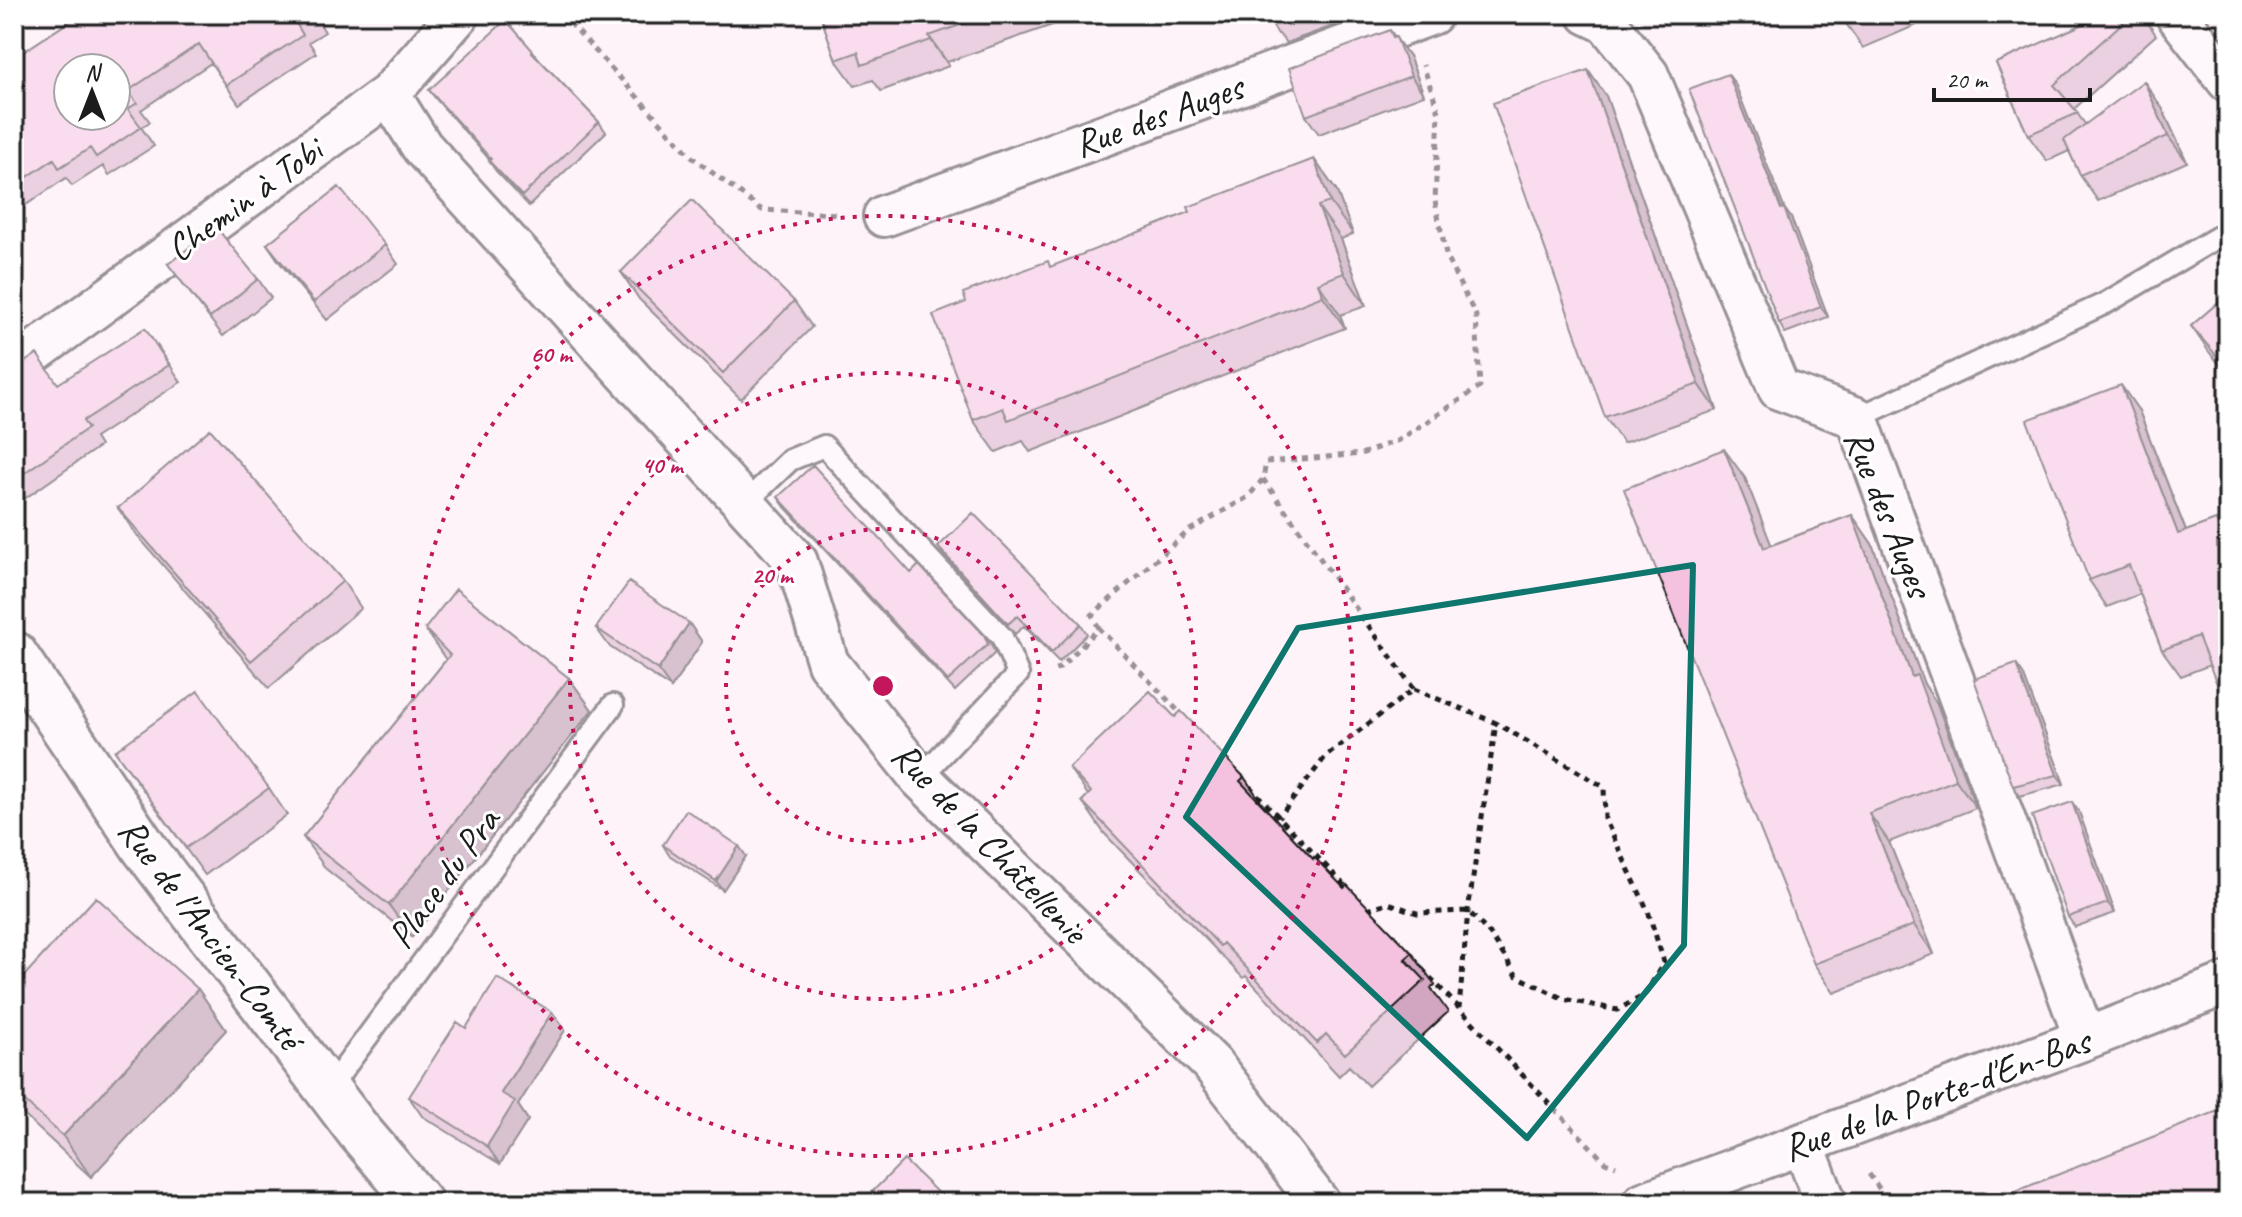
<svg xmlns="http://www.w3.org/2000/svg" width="2242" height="1217" font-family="Caveat,sans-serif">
	<rect width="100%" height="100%" fill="#fdf3f9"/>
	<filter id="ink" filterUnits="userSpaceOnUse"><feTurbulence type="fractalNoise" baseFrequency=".0125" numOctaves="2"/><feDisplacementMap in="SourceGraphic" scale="16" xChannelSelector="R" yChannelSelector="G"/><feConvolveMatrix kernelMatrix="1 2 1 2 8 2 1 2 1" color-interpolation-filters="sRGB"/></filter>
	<g filter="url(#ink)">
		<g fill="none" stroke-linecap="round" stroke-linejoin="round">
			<defs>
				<path id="service" d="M 1857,418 L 2106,303 L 2228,231
					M 745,503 L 790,460 L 824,446 L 1002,637 L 1018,674 L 920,778
					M 328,1090 L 613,705"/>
				<path id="minor" d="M 1588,14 L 1607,23 L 1648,75 L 1779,389 L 1857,418 L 2085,1039
					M 2176,14 L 2228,81
					M 389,94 L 422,147 L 797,562 L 828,663 L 920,778 L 1212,1064 L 1319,1203
					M 884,216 L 1432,14
					M 14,367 L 389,94 L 459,14
					M 1803,1144 L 1826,1203
					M 1643,1203 L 2085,1039 L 2228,983"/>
				<path id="secondary" d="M 14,654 L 145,849 L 358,1130 L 420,1203"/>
			</defs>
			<use href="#service" stroke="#1c1c1c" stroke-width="26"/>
			<use href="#minor" stroke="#1c1c1c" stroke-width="46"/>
			<use href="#secondary" stroke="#1c1c1c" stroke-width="50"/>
			<path stroke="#1c1c1c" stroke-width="5" stroke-dasharray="6 6" stroke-linecap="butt" d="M 562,14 L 693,158 L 762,210 L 839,214
				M 1263,479 L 1414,689 L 1326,756 L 1279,817
				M 1099,628 L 1092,615 L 1190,530 L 1248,497 L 1263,479 L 1266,462 L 1361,454 L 1399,440 L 1480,387 L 1476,316 L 1447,259 L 1435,201 L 1439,112 L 1423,65
				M 1055,669 L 1060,668 L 1099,628 L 1184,717
				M 1414,689 L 1496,723 L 1468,911 L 1459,1008
				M 1249,786 L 1350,891
				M 1367,909 L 1388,903 L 1417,913 L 1468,911 L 1490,934 L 1517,976 L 1564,999 L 1617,1010 L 1645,995 L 1664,962 L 1648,911 L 1605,819 L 1604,787 L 1496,723
				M 1422,969 L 1605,1162 L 1616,1166
				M 1869,1174 L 1881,1191 L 1894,1203
				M 1985,1203 L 2007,1195"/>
			<use href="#service" stroke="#fff" stroke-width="20"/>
			<use href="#minor" stroke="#fff" stroke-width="40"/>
			<use href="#secondary" stroke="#fff" stroke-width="44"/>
		</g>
		<path fill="#d2a6c0" stroke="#1c1c1c" stroke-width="2" d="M 81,14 L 314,14 L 325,32 L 309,42 L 316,53 L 239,104 L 211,63 L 141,110 L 150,122 L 141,127 L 154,146 L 109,175 L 103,166 L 72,186 L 66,178 L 14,213 L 14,58 Z
			M 820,14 L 1078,14 L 1078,16 L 947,62 L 949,66 L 881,91 L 873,80 L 855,86 L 836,60 Z
			M 1265,14 L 1366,14 L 1286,43 L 1279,34 L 1278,34 Z
			M 1841,14 L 1942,14 L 1863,48 L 1845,22 Z
			M 2106,14 L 2142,14 L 2156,35 L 2074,109 L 2085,124 L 2162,108 L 2187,162 L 2098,201 L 2080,175 L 2069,151 L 2047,161 L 2028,135 L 1996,63 Z
			M 1395,38 L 1409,56 L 1424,95 L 1319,134 L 1306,116 Z
			M 533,51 L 540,60 L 599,122 L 606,132 L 529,206 L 496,171 L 489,161 L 490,160 L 436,99 L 429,90 Z
			M 1735,84 L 1784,208 L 1791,218 L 1828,317 L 1785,333 L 1779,323 Z
			M 1606,96 L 1717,410 L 1623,443 L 1605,417 Z
			M 1314,159 L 1337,192 L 1353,234 L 1341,239 L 1366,306 L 1340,315 L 1345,328 L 1030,452 L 1023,441 L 996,452 L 973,420 L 1052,267 L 1190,212 Z
			M 267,244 L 385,245 L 398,264 L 327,320 L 280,263 Z
			M 168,264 L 258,279 L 271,298 L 223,336 Z
			M 621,272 L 794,301 L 812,327 L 741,399 L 639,299 Z
			M 2228,294 L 2228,374 L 2209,352 L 2191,326 Z
			M 157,345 L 181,382 L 95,438 L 100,446 L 14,506 L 14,369 L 58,384 Z
			M 2139,411 L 2186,531 L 2216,520 L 2228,536 L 2228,712 L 2210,665 L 2181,676 L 2162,650 L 2140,594 L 2107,607 L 2089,580 Z
			M 1745,478 L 1771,545 L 1852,515 L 1872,544 L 1924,684 L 1937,704 L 1976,808 L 1889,842 L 1934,954 L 1834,993 L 1814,964 Z
			M 778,497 L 911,573 L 984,635 L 991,644 L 995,653 L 955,691 L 785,507 Z
			M 118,508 L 343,581 L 361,608 L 269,688 L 136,534 Z
			M 938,547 L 1081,624 L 1087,634 L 1059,662 L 1024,626 L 1015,634 L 945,556 Z
			M 689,623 L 702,642 L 671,688 L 610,647 L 596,628 Z
			M 425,629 L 569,678 L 592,710 L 412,937 L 326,869 L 303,837 L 446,660 Z
			M 2023,674 L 2064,784 L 2020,796 L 2013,786 Z
			M 1175,717 L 1244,777 L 1267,810 L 1313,859 L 1412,953 L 1435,985 L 1431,988 L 1448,1012 L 1368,1086 L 1349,1066 L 1339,1076 L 1246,976 L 1243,978 L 1104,833 L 1082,801 L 1088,795 L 1069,768 Z
			M 115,751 L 269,788 L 287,815 L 205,875 Z
			M 2079,812 L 2115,913 L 2075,927 L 2068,917 Z
			M 663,845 L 746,856 L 723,890 L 669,855 Z
			M 14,987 L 198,989 L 226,1030 L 91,1177 L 14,1106 Z
			M 552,1012 L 565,1030 L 518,1105 L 528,1120 L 500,1164 L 422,1116 L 409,1097 L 466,1028 Z"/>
		<path fill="#ab879c" stroke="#1c1c1c" stroke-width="2" d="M 1390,30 L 1409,56 L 1424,95 L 1411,76 Z
			M 929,36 L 947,62 L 949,66 L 931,40 Z
			M 1588,70 L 1606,96 L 1717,410 L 1699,384 Z
			M 1728,74 L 1735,84 L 1787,215 L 1784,208 L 1791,218 L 1828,317 L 1821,307 Z
			M 2144,81 L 2162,108 L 2187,162 L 2168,136 Z
			M 1314,159 L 1337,192 L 1353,234 L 1330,202 Z
			M 1318,206 L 1341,239 L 1366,306 L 1344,273 Z
			M 1318,283 L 1340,315 L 1345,328 L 1323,296 Z
			M 2121,385 L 2139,411 L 2197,560 L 2178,534 Z
			M 1724,449 L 1745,478 L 1784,577 L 1764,548 Z
			M 1852,515 L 1872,544 L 1924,684 L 1937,704 L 1976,808 L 1956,780 L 1912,677 Z
			M 2216,520 L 2228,536 L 2228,550 Z
			M 689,623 L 702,642 L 671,688 L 658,670 Z
			M 2016,664 L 2023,674 L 2064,784 L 2057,775 Z
			M 569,678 L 592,710 L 412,937 L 389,905 Z
			M 2072,802 L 2079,812 L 2115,913 L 2108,903 Z
			M 1869,813 L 1889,842 L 1934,954 L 1914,925 Z
			M 739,846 L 746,856 L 723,890 L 716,881 Z
			M 198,989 L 226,1030 L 91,1177 L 63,1136 Z
			M 552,1012 L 565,1030 L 518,1105 L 528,1120 L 500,1164 L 487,1146 L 501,1093 Z"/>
		<path fill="#f4c1df" stroke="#1c1c1c" stroke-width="2" fill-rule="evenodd" d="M 81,14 L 311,14 L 296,23 L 303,35 L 226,85 L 199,44 L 128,91 L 137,103 L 128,109 L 141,127 L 96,157 L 90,148 L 59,168 L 54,159 L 14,186 L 14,58 ZM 68,68 L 116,68 L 116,116 L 68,116 Z
			M 820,14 L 991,14 L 929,36 L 931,40 L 862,65 L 858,52 L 836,60 Z
			M 1265,14 L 1302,14 L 1273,25 L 1269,14 L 1265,16 Z
			M 1841,14 L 1863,14 L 1845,22 Z
			M 2106,14 L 2132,14 L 2054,85 L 2078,113 L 2028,135 L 1996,63 Z
			M 506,20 L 533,51 L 532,52 L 599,122 L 522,196 L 489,161 L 491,159 L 429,90 Z
			M 1390,30 L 1393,38 L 1396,37 L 1411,76 L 1306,116 L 1289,68 Z
			M 1588,70 L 1699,384 L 1605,417 L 1493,103 Z
			M 1728,74 L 1781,209 L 1784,208 L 1821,307 L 1779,323 L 1689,89 Z
			M 2144,81 L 2168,136 L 2080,175 L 2064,140 Z
			M 1314,159 L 1330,202 L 1318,206 L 1344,273 L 1318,283 L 1323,296 L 1008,420 L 1003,408 L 973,420 L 933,315 L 966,302 L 963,293 L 1048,261 L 1050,267 L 1190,212 L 1188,207 Z
			M 339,187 L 385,245 L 314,302 L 267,244 Z
			M 692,200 L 794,301 L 723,373 L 621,272 Z
			M 216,227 L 258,279 L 210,318 L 168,264 Z
			M 2228,294 L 2228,369 L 2191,326 Z
			M 145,328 L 169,365 L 83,421 L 88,428 L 14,480 L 14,369 L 37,354 L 58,384 Z
			M 2121,385 L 2178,534 L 2216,520 L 2228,550 L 2228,712 L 2198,636 L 2162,650 L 2129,565 L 2089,580 L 2027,420 Z
			M 210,429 L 343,581 L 251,661 L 118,508 Z
			M 1724,449 L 1764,548 L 1852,515 L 1912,677 L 1917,675 L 1956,780 L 1869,813 L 1914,925 L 1814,964 L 1624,489 Z
			M 813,465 L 911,573 L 919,565 L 984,635 L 988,644 L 948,681 L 778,497 Z
			M 973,513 L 1081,624 L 1052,652 L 1017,616 L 1008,624 L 938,547 Z
			M 629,582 L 689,623 L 658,670 L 596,628 Z
			M 456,589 L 569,678 L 389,905 L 303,837 L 450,655 L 425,629 Z
			M 2016,664 L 2057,775 L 2013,786 L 1974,679 Z
			M 198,691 L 269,788 L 186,848 L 115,751 Z
			M 1150,691 L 1175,717 L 1181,711 L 1244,777 L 1240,781 L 1313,859 L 1314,857 L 1344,888 L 1347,885 L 1412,953 L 1405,959 L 1425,980 L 1345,1054 L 1326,1034 L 1317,1043 L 1223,943 L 1220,946 L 1082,801 L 1091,792 L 1069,768 Z
			M 2072,802 L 2108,903 L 2068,917 L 2032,816 Z
			M 686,810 L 739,846 L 716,881 L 663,845 Z
			M 96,897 L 198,989 L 63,1136 L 14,1092 L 14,987 Z
			M 497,978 L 552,1012 L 501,1093 L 515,1101 L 487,1146 L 409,1097 L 457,1022 L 466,1028 Z
			M 2228,1107 L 2228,1203 L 1986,1203 Z
			M 904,1160 L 943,1198 L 938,1203 L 861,1203 Z"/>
	</g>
	<path d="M0 0H2242V1217H0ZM 1693,565 L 1684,945 L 1527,1138 L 1186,817 L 1298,628 Z" fill="#fdf3f9" fill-opacity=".55" fill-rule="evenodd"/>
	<path fill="none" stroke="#0f766e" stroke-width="6" stroke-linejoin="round" d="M 1693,565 L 1684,945 L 1527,1138 L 1186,817 L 1298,628 Z"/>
	<g fill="none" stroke="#c2185b" stroke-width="4" stroke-dasharray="4 8">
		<circle cx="883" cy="686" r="157"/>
		<circle cx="883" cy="686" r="313"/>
		<circle cx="883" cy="686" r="470"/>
	</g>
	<g text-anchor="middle" stroke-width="6" stroke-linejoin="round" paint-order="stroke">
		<g font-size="38" fill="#1c1c1c" stroke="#fff">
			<text transform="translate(1158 115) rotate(-20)" y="13">Rue des Auges</text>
			<text transform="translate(244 199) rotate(-36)" y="13">Chemin à Tobi</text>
			<text transform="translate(1889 513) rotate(68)" y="13">Rue des Auges</text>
			<text transform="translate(990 842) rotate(46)" y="13">Rue de la Châtellenie</text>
			<text transform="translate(443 878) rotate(-54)" y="13">Place du Pra</text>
			<text transform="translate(211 933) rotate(53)" y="13">Rue de l'Ancien-Comté</text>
			<text transform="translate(1936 1094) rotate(-20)" y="13">Rue de la Porte-d'En-Bas</text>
		</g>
	</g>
	<circle cx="883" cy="686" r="12" fill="#c2185b" stroke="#fff" stroke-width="4"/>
	<g font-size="24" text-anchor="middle" font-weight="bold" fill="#c2185b" stroke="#fff" stroke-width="6" stroke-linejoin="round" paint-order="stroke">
		<text x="551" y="362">60 m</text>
		<text x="662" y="473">40 m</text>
		<text x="772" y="583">20 m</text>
	</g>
	<rect width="2242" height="1217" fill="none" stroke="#fff" stroke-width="48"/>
	<rect x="24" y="24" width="2194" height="1169" fill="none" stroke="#1c1c1c" stroke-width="3" filter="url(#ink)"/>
	<g transform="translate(92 92)"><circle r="38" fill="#ffffff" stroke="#a4a4a4" stroke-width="2"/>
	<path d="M0-6L14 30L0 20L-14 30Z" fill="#1c1c1c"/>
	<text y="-12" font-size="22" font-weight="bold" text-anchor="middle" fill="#1c1c1c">N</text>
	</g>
	<path d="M1934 88v12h156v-12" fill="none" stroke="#1c1c1c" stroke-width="4"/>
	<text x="1946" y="88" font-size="24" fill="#1c1c1c" stroke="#ffffff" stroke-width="6" paint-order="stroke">20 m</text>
</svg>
